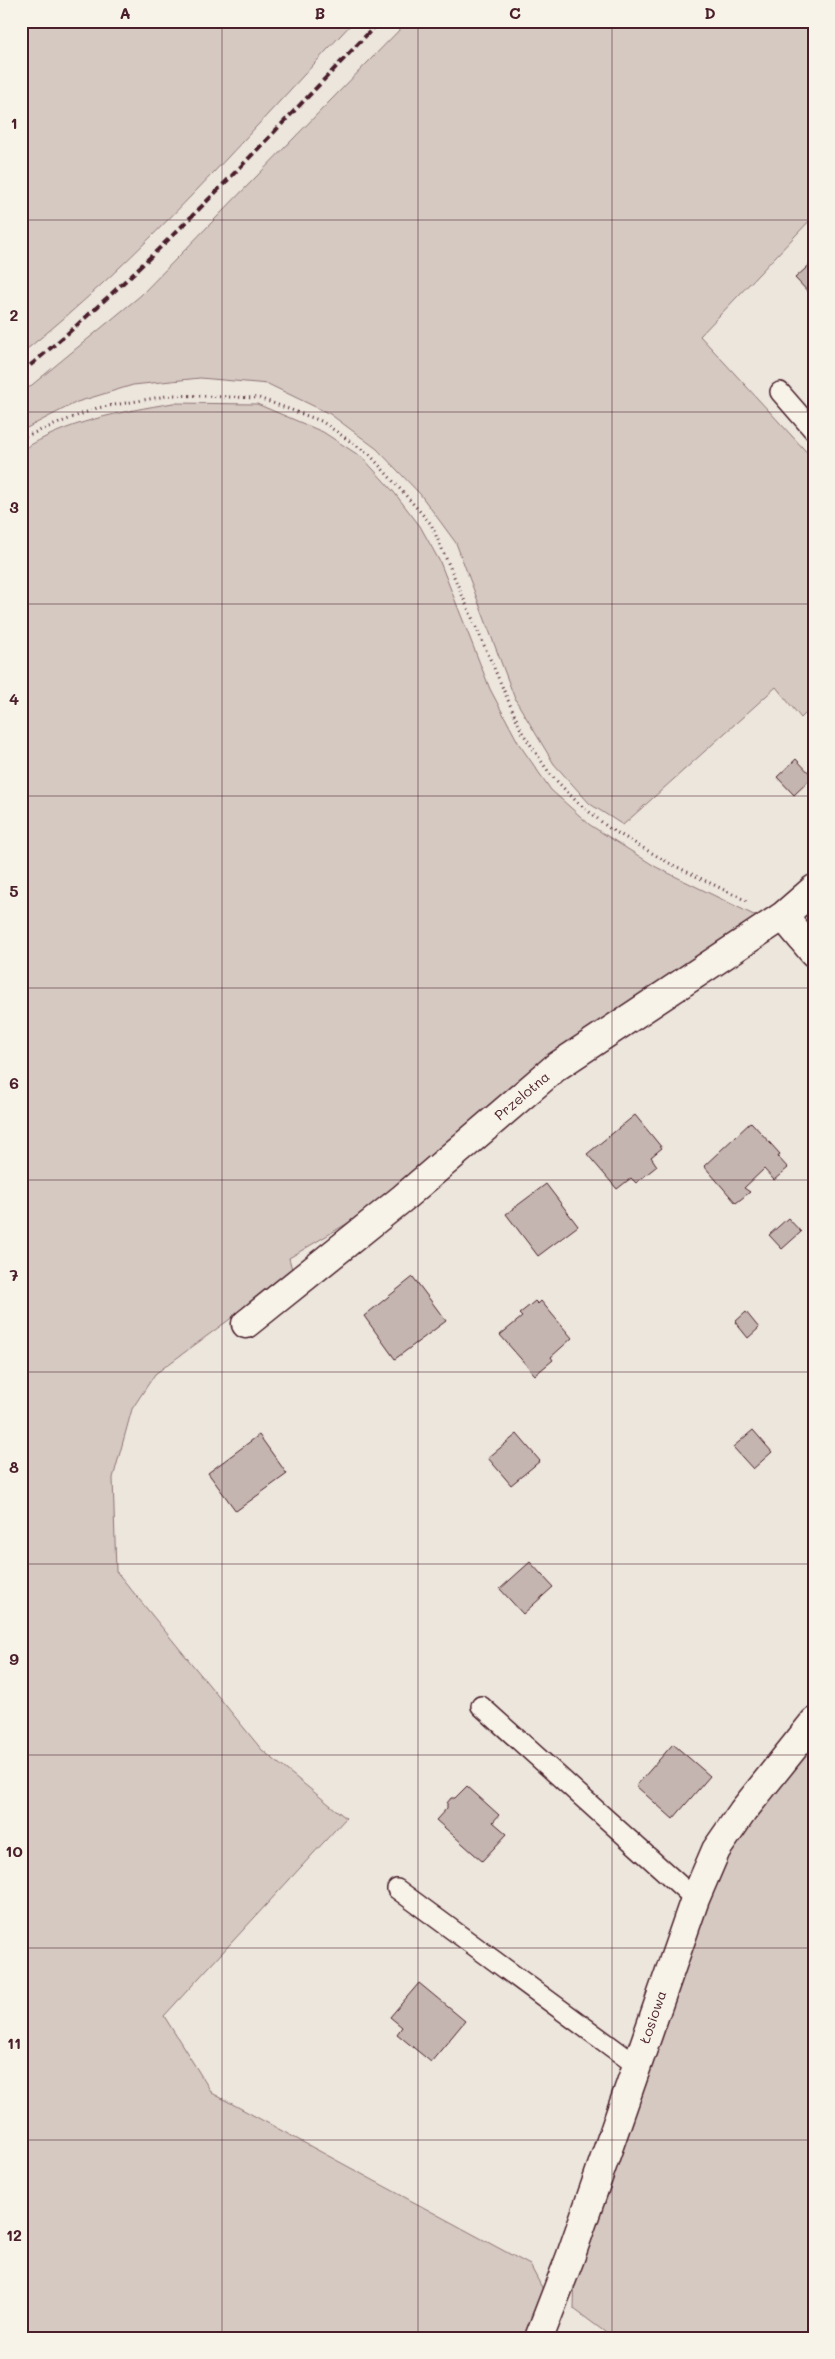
<svg xmlns="http://www.w3.org/2000/svg" width="835" height="2359" font-family="Mali,sans-serif">
	<rect width="100%" height="100%" fill="#ece6dd"/>
	<filter id="ink" filterUnits="userSpaceOnUse"><feTurbulence type="fractalNoise" baseFrequency=".02" numOctaves="2"/><feDisplacementMap in="SourceGraphic" scale="10" xChannelSelector="R" yChannelSelector="G"/><feConvolveMatrix kernelMatrix="1 2 1 2 8 2 1 2 1" color-interpolation-filters="sRGB"/></filter>
	<g filter="url(#ink)">
		<path fill="#d5c9c2" stroke="#907476" d="M 21,21 L 354,21 C 247,135 144,256 21,354 Z
			M 408,21 L 814,21 L 814,216 L 700,336 L 814,460 L 814,705 L 801,718 L 776,687 L 623,825 L 590,804 L 554,764 L 515,699 L 456,543 L 420,494 L 377,449 L 330,414 L 268,384 L 200,378 L 133,385 L 77,402 L 21,431 L 21,394 L 140,296 Z
			M 173,403 L 257,404 L 323,432 L 363,458 L 393,491 L 420,526 L 440,562 L 490,689 L 519,744 L 551,790 L 590,825 L 656,867 L 762,919 L 385,1201 L 289,1258 L 293,1273 L 155,1374 L 132,1409 L 113,1478 L 116,1571 L 262,1750 L 346,1818 L 164,2016 L 212,2093 L 530,2265 L 547,2297 L 532,2338 L 21,2338 L 21,451 C 66,421 121,412 173,403 Z
			M 814,1738 L 814,2338 L 613,2338 L 574,2309 L 575,2264 L 708,1900 L 726,1858 Z"/>
		<path fill="#c4b5b0" stroke="#4a1f2b" d="M 814,261 L 814,298 L 795,278 Z
			M 796,759 L 813,777 L 794,795 L 777,777 Z
			M 635,1115 L 662,1148 L 651,1157 L 657,1166 L 636,1183 L 631,1178 L 617,1189 L 587,1154 Z
			M 751,1122 L 780,1154 L 778,1157 L 788,1168 L 774,1180 L 764,1169 L 744,1188 L 750,1192 L 736,1203 L 704,1166 Z
			M 546,1184 L 578,1226 L 538,1256 L 506,1214 Z
			M 788,1218 L 801,1232 L 782,1249 L 769,1235 Z
			M 413,1277 L 446,1321 L 395,1359 L 364,1316 Z
			M 535,1301 L 538,1304 L 541,1301 L 572,1338 L 551,1357 L 553,1360 L 535,1375 L 500,1335 L 522,1317 L 519,1314 Z
			M 746,1312 L 759,1328 L 748,1338 L 735,1322 Z
			M 753,1430 L 772,1452 L 753,1469 L 733,1447 Z
			M 517,1434 L 540,1461 L 511,1485 L 488,1458 Z
			M 259,1435 L 287,1474 L 236,1511 L 208,1473 Z
			M 530,1562 L 553,1587 L 523,1614 L 500,1589 Z
			M 673,1744 L 710,1776 L 673,1819 L 636,1786 Z
			M 467,1786 L 499,1815 L 493,1822 L 507,1834 L 482,1861 L 436,1820 L 447,1808 L 447,1803 L 451,1798 L 455,1798 Z
			M 419,1983 L 465,2021 L 431,2062 L 397,2034 L 402,2027 L 390,2017 Z"/>
		<g fill="none" stroke-linecap="round" stroke-linejoin="round">
			<defs>
				<path id="lane" d="M 780,392 L 814,431
					M 481,1706 L 695,1899
					M 397,1889 L 636,2065"/>
				<path id="street" d="M 783,916 L 814,953
					M 246,1324 L 403,1198 L 556,1067 L 783,916 L 814,889
					M 539,2338 L 570,2258 L 695,1899 L 716,1850 L 743,1811 L 814,1722"/>
			</defs>
			<use href="#lane" stroke="#4a1f2b" stroke-width="22"/>
			<use href="#street" stroke="#4a1f2b" stroke-width="31"/>
			<path stroke="#4a1f2b" stroke-width="3" stroke-dasharray="1 4" stroke-linecap="butt" d="M 21,438 L 97,408 L 172,395 L 259,398 L 321,421 L 370,455 L 431,524 L 522,732 L 550,774 L 577,802 L 609,828 L 669,863 L 747,901"/>
			<use href="#lane" stroke="#f7f3e8" stroke-width="19"/>
			<use href="#street" stroke="#f7f3e8" stroke-width="28"/>
			<path stroke="#4a1f2b" stroke-width="4" stroke-dasharray="8 4" stroke-linecap="butt" d="M 21,373 C 151,266 263,143 380,21"/>
		</g>
	</g>
	<path fill="none" stroke="#4a1f2b" stroke-width="1" stroke-opacity="0.55" d="M 222,21 L 222,2338M 418,21 L 418,2338M 612,21 L 612,2338M 21,220 L 814,220M 21,412 L 814,412M 21,604 L 814,604M 21,796 L 814,796M 21,988 L 814,988M 21,1180 L 814,1180M 21,1372 L 814,1372M 21,1564 L 814,1564M 21,1755 L 814,1755M 21,1948 L 814,1948M 21,2140 L 814,2140"/>
	<g text-anchor="middle" stroke-width="5" stroke-linejoin="round" paint-order="stroke">
		<g font-size="14" fill="#4a1f2b" stroke="#f7f3e8">
			<text transform="translate(522 1096) rotate(-40)" y="5">Przelotna</text>
			<text transform="translate(653 2017) rotate(-71)" y="5">Łosiowa</text>
		</g>
	</g>
	<rect width="835" height="2359" fill="none" stroke="#f7f3e8" stroke-width="55"/>
	<rect x="28" y="28" width="780" height="2304" fill="none" stroke="#4a1f2b" stroke-width="2"/>
	<g font-size="16" text-anchor="middle" font-weight="bold" fill="#4a1f2b">
		<text x="125" y="19">A</text>
		<text x="320" y="19">B</text>
		<text x="515" y="19">C</text>
		<text x="710" y="19">D</text>
		<text x="14" y="129">1</text>
		<text x="14" y="321">2</text>
		<text x="14" y="513">3</text>
		<text x="14" y="705">4</text>
		<text x="14" y="897">5</text>
		<text x="14" y="1089">6</text>
		<text x="14" y="1281">7</text>
		<text x="14" y="1473">8</text>
		<text x="14" y="1665">9</text>
		<text x="14" y="1857">10</text>
		<text x="14" y="2049">11</text>
		<text x="14" y="2241">12</text>
	</g>
</svg>
